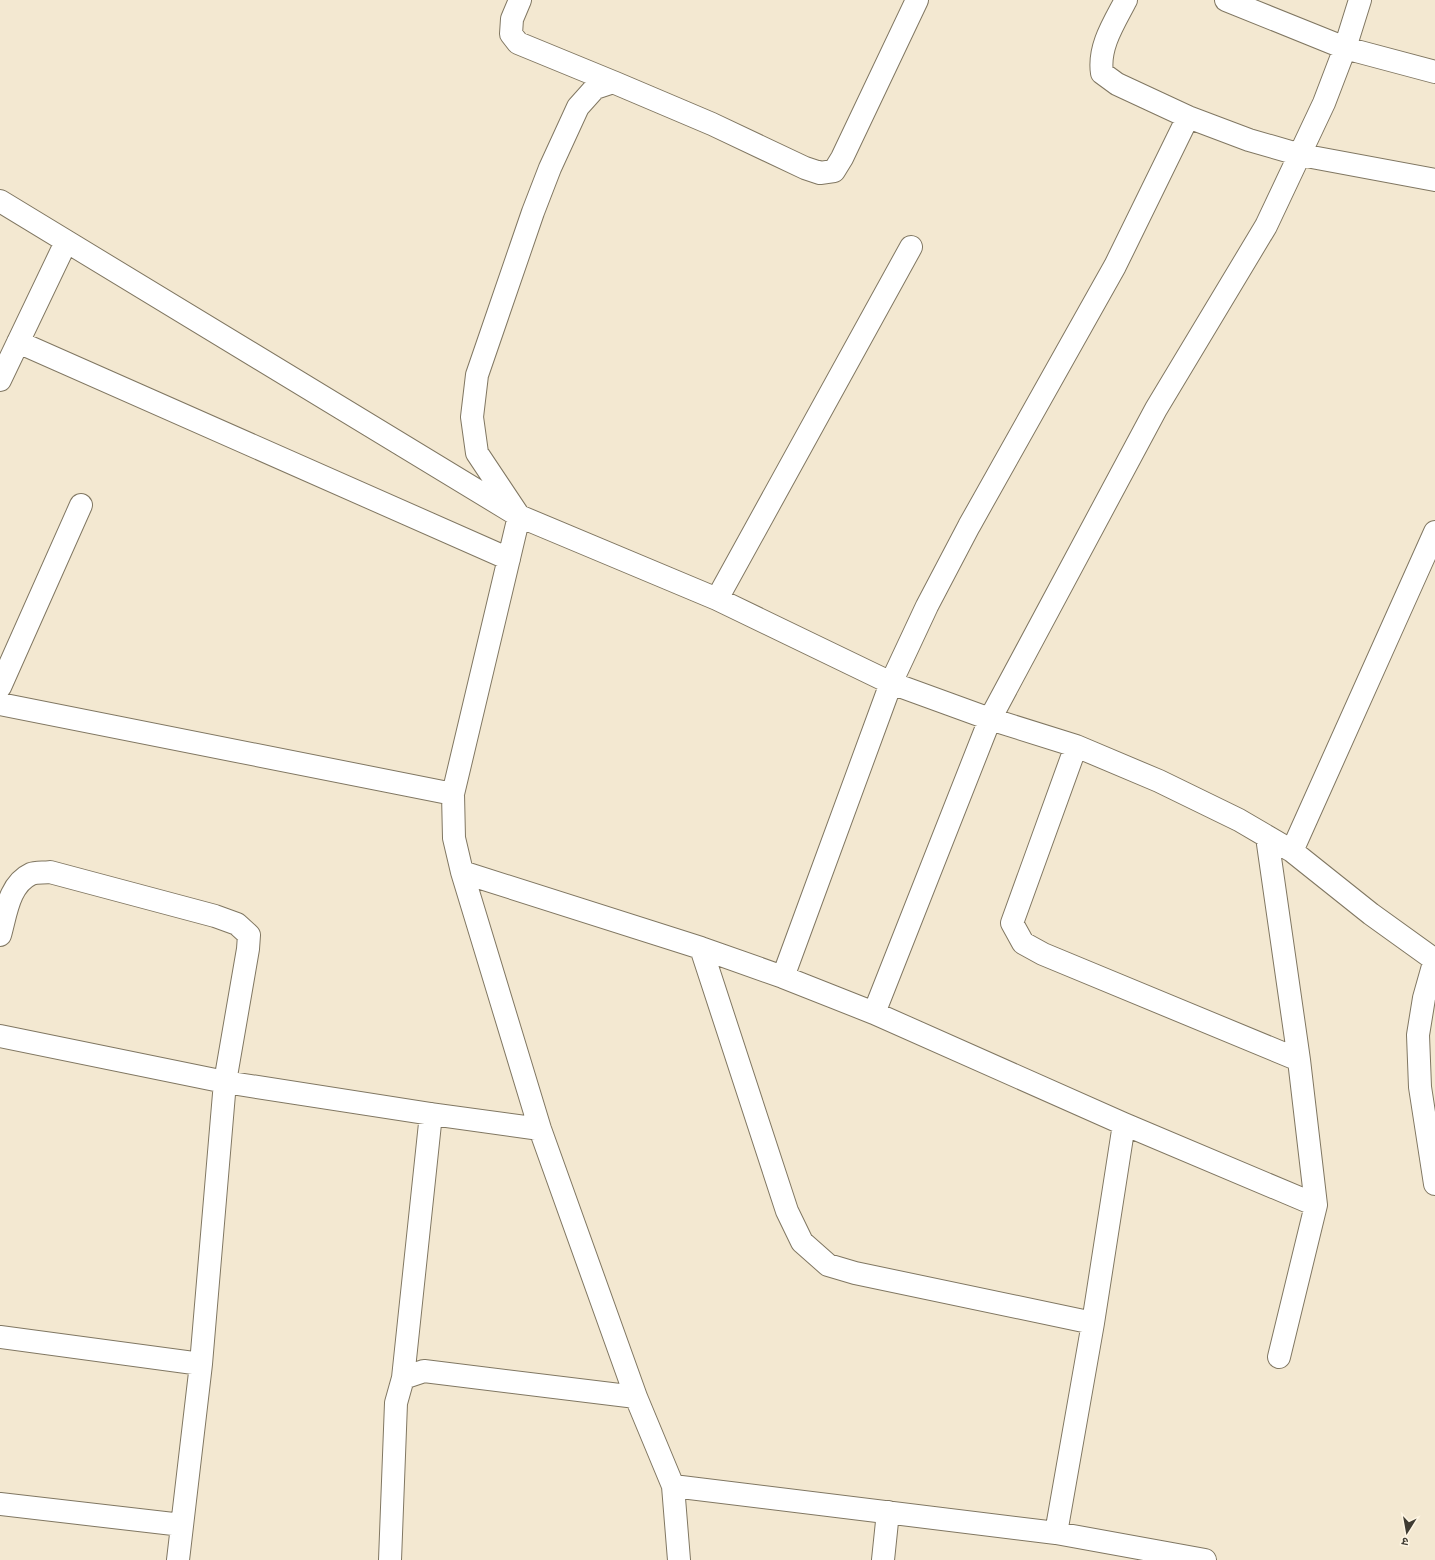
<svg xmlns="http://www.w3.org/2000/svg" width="1435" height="1560" font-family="'Times New Roman','Noto Sans Devanagari',serif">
	<rect width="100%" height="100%" fill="#f3e8d1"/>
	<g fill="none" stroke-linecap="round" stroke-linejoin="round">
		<defs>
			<path id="minor" d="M 520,0 L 512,19 L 511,34 L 518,43 L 613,82
				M 1126,0 C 1114,23 1098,47 1102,73 L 1117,84 L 1188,117 L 1249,140 L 1301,155 L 1435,180
				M 1226,0 L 1345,48 L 1435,72
				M 0,201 L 519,516 L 717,599 L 891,683 L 990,719 L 1076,746 L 1159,781 L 1239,820 L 1292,851 L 1371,914 L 1435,960
				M 18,342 L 509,559
				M 0,380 L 66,242
				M 717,599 L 911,247
				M 0,687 L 81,505
				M 0,704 L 453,794
				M 1076,746 L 1012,923 L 1023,943 L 1043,954 L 1299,1060
				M 1267,837 L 1299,1060 L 1316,1205 L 1279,1357
				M 1292,851 L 1435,532
				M 462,872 L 701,948 L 783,977 L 874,1013 L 1124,1124 L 1316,1205
				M 0,935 C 6,914 9,884 31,874 C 36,872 44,873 50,872 L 215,916 L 237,924 L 249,935 L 248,949 L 225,1082 L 201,1364 L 178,1560
				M 701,948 L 787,1211 L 802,1242 L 828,1265 L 855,1273 L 1093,1323
				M 1435,959 L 1424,998 L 1418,1035 L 1420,1087 L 1435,1184
				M 783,977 L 891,683 L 927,606 L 969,526 L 1115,266 L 1188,117
				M 874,1013 L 990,719 L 1156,409 L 1266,226 L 1324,103 L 1345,48 L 1360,0
				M 0,1036 L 225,1082 L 431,1114 L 540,1129
				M 0,1337 L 201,1364
				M 403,1378 L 431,1114
				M 673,1486 L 1056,1533 L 1205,1560
				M 0,1504 L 182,1525
				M 1056,1533 L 1093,1323 L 1124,1124
				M 390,1560 L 396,1403 L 403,1378 L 424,1371 L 636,1397
				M 679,1560 L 673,1486 L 636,1397 L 540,1129 L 462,872 L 454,838 L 453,794 L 519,516 L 477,453 L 472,417 L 477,375 L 533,212 L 550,168 L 578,107 L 595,88 L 613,82 L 712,124 L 805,168 L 820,173 L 834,171 L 842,158 L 917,0
				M 883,1560 L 888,1512"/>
		</defs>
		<use href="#minor" stroke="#807762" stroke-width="24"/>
		<use href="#minor" stroke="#fff" stroke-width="22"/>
	</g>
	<g transform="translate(1407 1532) rotate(191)" stroke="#fef5e3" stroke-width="3" paint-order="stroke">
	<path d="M0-3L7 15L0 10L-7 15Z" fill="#3f3b32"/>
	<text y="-6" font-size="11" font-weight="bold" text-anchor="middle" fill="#3f3b32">उ</text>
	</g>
</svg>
